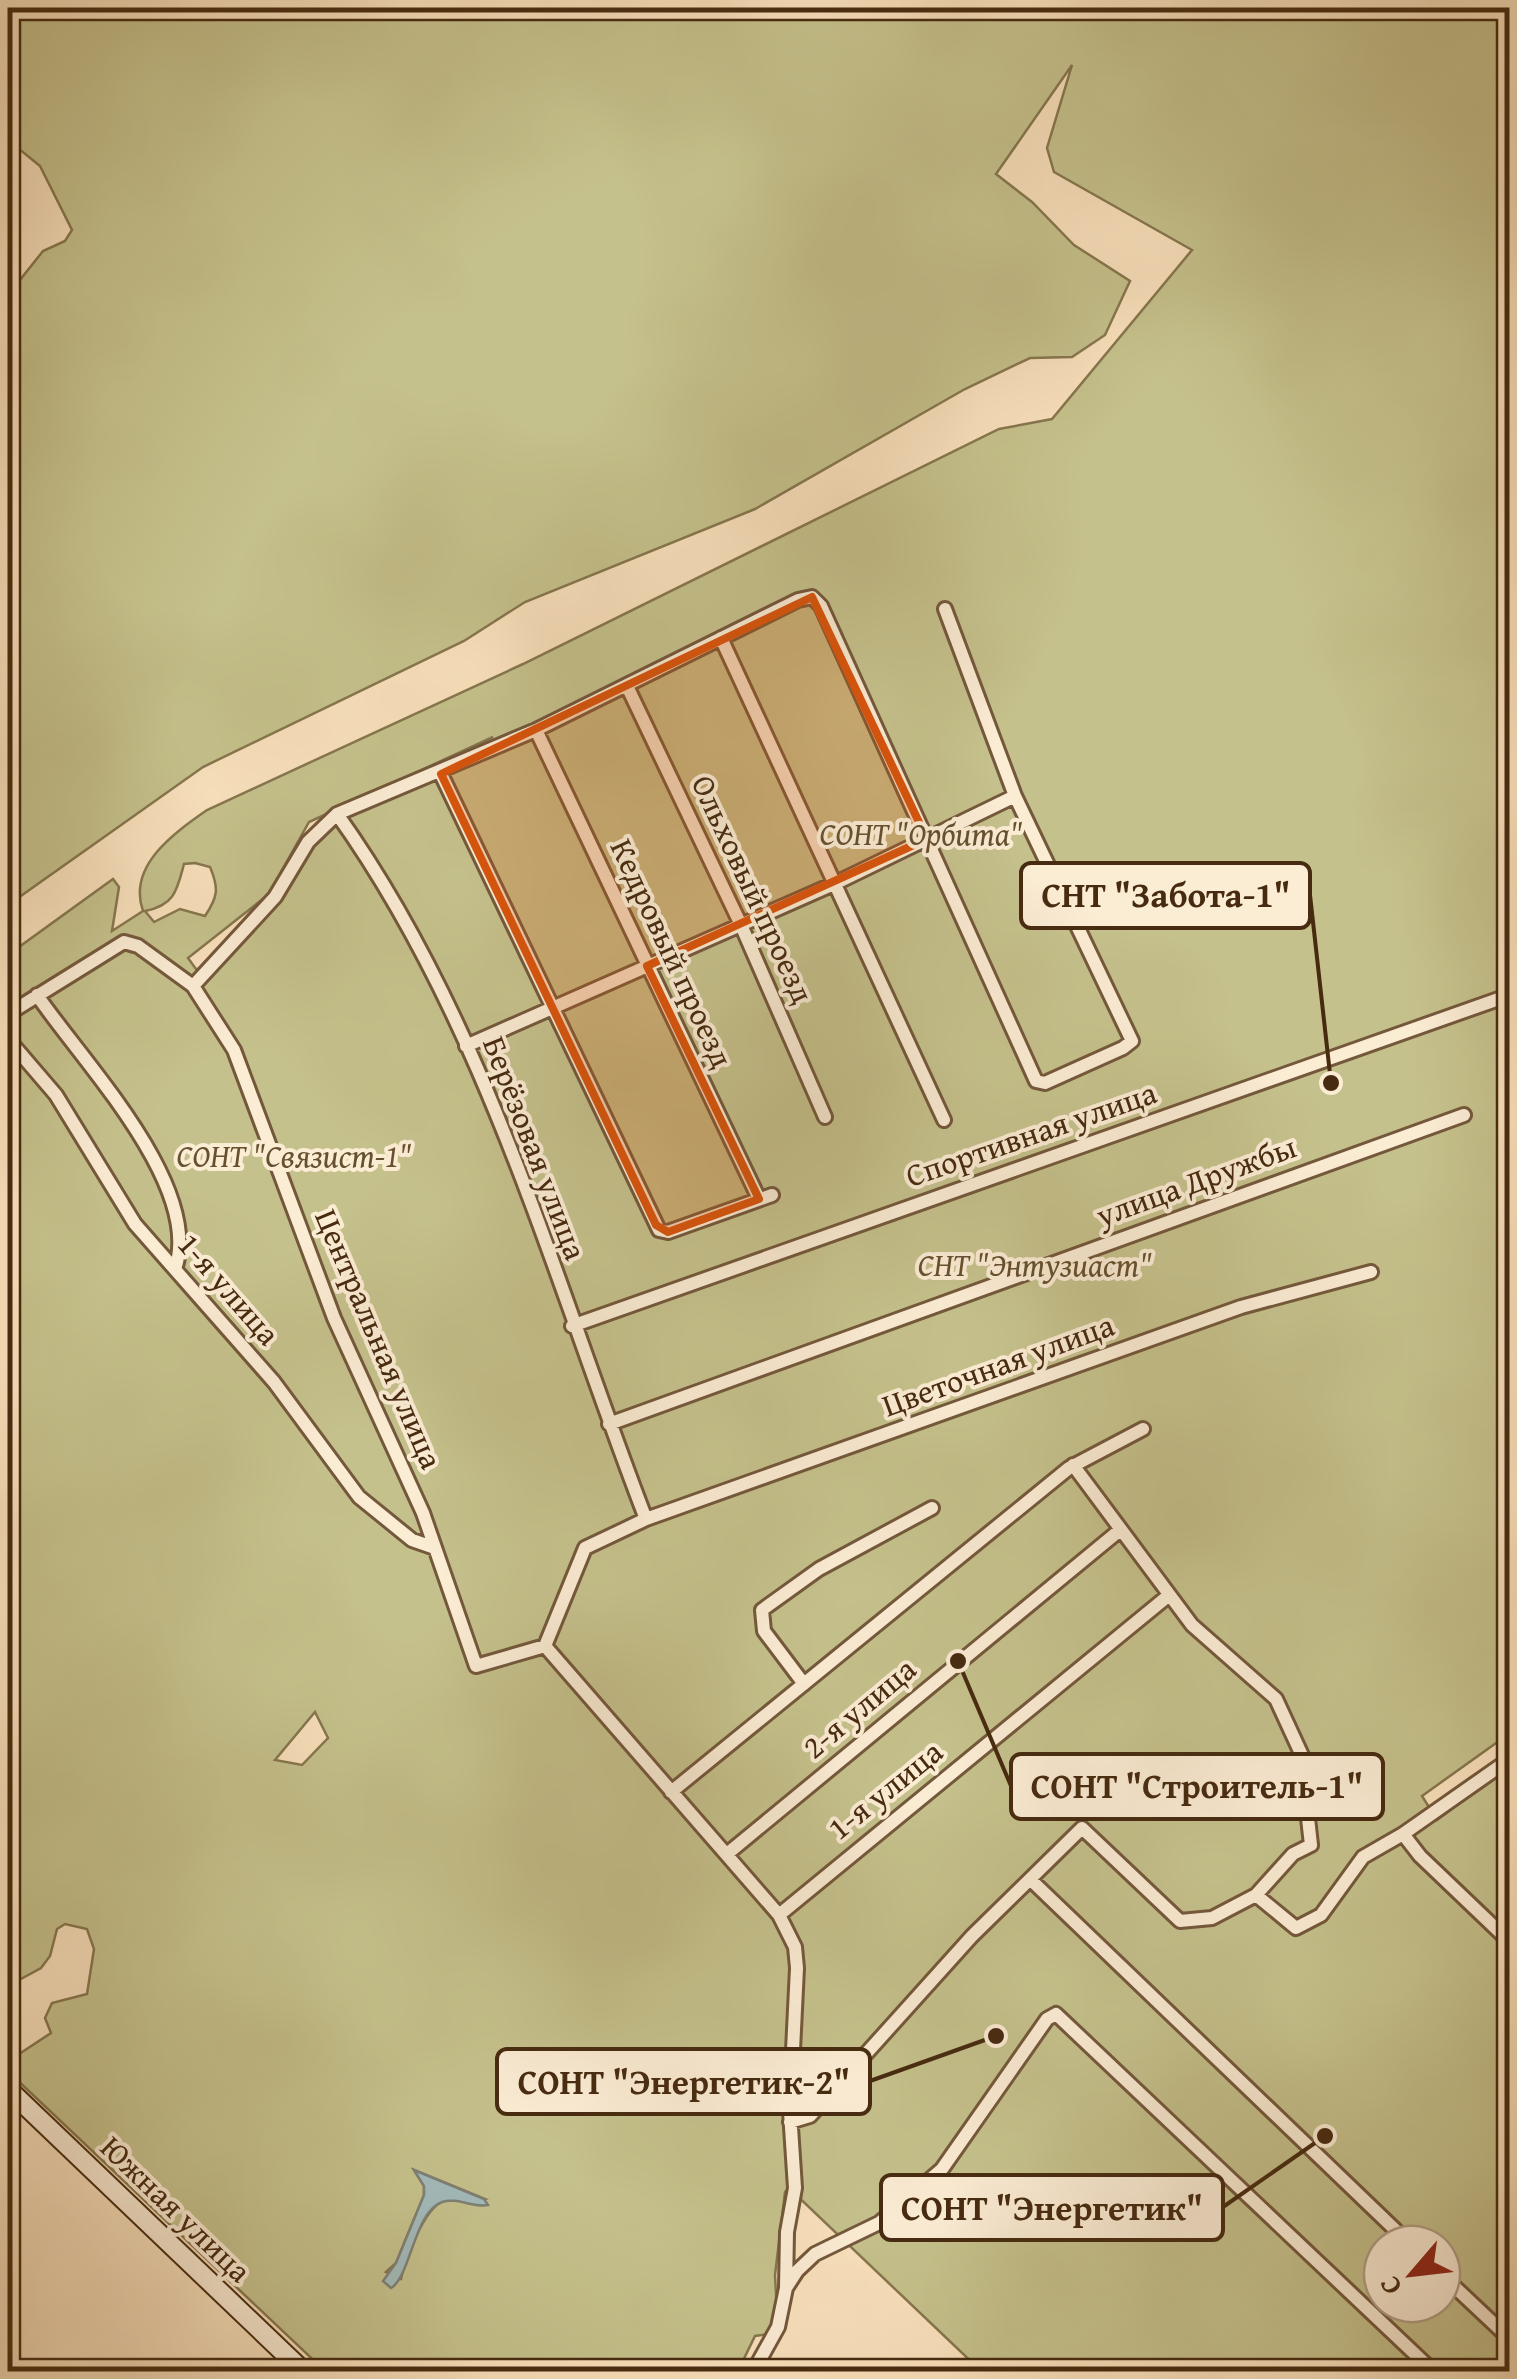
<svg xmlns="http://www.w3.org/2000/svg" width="1517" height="2379" font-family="'Gentium Book Plus',serif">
	<rect width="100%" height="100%" fill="#f9e1bd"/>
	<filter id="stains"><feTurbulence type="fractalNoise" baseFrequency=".002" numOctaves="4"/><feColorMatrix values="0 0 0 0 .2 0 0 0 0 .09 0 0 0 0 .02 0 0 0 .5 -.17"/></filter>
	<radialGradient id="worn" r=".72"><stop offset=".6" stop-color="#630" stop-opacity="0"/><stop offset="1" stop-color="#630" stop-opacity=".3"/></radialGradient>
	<path fill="#c5c18c" stroke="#86764e" stroke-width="2.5" fill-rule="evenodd" d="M 8,8 L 1509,8 L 1510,1733 L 1422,1796 L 1437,1820 L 1509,1766 L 1509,2371 L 981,2371 L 789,2188 L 785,2192 L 775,2275 L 777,2312 L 769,2334 L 755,2336 L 738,2371 L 325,2371 L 14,2077 L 10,2060 L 51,2033 L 45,2018 L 52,2003 L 87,1994 L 94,1949 L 87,1929 L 65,1924 L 57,1929 L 50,1956 L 41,1968 L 8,1986 L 8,955 L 113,879 L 119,887 L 112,931 L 143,911 C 127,866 174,833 207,810 L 523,664 L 999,429 L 1052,419 L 1192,250 L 1054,172 L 1047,148 L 1072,65 L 996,174 L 1032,202 L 1074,245 L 1130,281 L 1105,335 L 1072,357 L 1030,358 L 965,389 L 755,509 L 525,602 L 464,641 L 203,767 L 8,905 L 8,434 L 11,428 L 8,295 L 43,251 L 65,241 L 72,230 L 40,166 L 8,140 ZM 493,737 L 342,815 L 281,872 L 309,822 ZM 195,863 L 210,867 C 219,888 218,897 205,916 L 180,909 L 154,922 L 145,911 C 175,905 177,890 184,864 ZM 264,898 L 198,969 L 196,969 L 188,958 ZM 315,1712 L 328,1738 L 302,1765 L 275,1760 ZM 414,2170 L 485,2199 C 471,2203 457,2198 444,2201 C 425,2206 404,2261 401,2279 L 386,2272 L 396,2263 L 424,2195 L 424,2186 ZM 1382,2244 L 1442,2244 L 1442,2304 L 1382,2304 Z"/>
	<path fill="#a3bbbc" stroke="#7e8177" stroke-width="2.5" d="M 414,2170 L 484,2199 L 488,2205 C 474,2208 457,2197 442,2202 C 414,2212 411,2276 391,2288 L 383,2281 L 396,2263 L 424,2195 L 424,2186 Z"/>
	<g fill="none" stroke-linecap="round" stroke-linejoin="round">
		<defs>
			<path id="street" d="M 721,638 L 944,1120
				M 627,686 L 741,925 L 825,1117
				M 536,730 L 759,1199
				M 441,774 L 659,1230 L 668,1232 L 772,1195
				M 337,814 C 487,1024 554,1281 646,1519
				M 193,986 L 275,897 L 308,842 L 337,814 L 536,730 L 798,600 L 812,597 L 821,606 L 1036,1081 L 1045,1083 L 1123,1048 L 1132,1041 L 1015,796 L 945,609
				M 37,995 C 80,1059 204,1186 175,1269
				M 8,1014 L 124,942 L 138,946 L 193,986 L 234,1050 L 334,1318 L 423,1513 L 476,1666 L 545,1646 L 779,1915 L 795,1947 L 797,1968 L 790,2112 L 795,2188 L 787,2232 L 786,2288
				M 8,1039 L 56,1095 L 135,1224 L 274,1382 L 359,1497 L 412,1540 L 435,1548
				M 466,1046 L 836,883 L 1015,796
				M 572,1326 L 1510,995
				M 609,1424 L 1464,1115
				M 1073,1465 L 1192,1625 L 1276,1699 L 1311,1775 L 1307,1809 L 1311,1845 L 1293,1854 L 1256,1895
				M 545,1646 L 585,1548 L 646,1519 L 1241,1307 L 1371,1272
				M 804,1684 L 764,1631 L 762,1610 L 819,1569 L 932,1508
				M 1510,1759 L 1403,1834 L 1420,1856 L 1510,1942
				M 671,1792 L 1069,1468 L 1143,1429
				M 727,1854 L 1120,1530
				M 1032,1881 L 1410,2244
				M 779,1915 L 1168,1596
				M 790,2122 L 810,2116 L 972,1936 L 1082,1828 L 1180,1921 L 1212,1918 L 1256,1895 L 1296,1928 L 1321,1915 L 1363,1857 L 1403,1834
				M 1442,2275 L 1510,2339
				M 245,2372 L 260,2372
				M 753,2372 L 778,2327 L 786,2288 L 797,2271 L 815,2254 L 879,2223 L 942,2169 L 1047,2019 L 1056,2014 L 1434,2372"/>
			<path id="secondary" d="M 8,2089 L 304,2372"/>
		</defs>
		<use href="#street" stroke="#74583b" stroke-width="18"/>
		<use href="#secondary" stroke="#472b10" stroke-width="22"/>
		<use href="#street" stroke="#fbecd4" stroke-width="12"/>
		<use href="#secondary" stroke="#fbecd4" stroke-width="18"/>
	</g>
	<path fill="#d8540c" fill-opacity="0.2" stroke="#d8540c" stroke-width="8" stroke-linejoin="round" d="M 812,597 L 927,839 L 647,966 L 759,1199 L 668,1232 L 656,1225 L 441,774 Z"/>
	<g text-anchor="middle" stroke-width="8" stroke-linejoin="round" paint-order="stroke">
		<g font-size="32" font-style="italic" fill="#66502f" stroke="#fbecd4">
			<text x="921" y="845">СОНТ "Орбита"</text>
			<text x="294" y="1167">СОНТ "Связист-1"</text>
			<text x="1035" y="1276">СНТ "Энтузиаст"</text>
		</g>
		<g font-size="32" fill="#472b10" stroke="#fbecd4">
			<text transform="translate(753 889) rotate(65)" y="11">Ольховый проезд</text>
			<text transform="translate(672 953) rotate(65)" y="11">Кедровый проезд</text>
			<text transform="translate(1031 1134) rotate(-19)" y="11">Спортивная улица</text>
			<text transform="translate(535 1148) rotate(69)" y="11">Берёзовая улица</text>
			<text transform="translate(1196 1181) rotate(-20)" y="11">улица Дружбы</text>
			<text transform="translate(229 1289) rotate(49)" y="11">1-я улица</text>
			<text transform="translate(379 1339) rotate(67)" y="11">Центральная улица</text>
			<text transform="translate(998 1365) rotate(-20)" y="11">Цветочная улица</text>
			<text transform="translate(859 1708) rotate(-40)" y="11">2-я улица</text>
			<text transform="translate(885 1790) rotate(-39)" y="11">1-я улица</text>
			<text transform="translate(176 2209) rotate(44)" y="11">Южная улица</text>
		</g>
	</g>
	<path fill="none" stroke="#472b10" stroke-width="4" d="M1331 1083L1310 895M958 1661L1011 1786M996 2036L870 2081M1325 2136L1223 2207"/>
	<g fill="#472b10" stroke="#fbecd4" stroke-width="4">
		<circle cx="1331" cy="1083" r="10"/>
		<circle cx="958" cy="1661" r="10"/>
		<circle cx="996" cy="2036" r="10"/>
		<circle cx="1325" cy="2136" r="10"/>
	</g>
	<g fill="#fbecd4" stroke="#472b10" stroke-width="4">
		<rect x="1021" y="863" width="289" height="65" rx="10"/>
		<rect x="1011" y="1754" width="372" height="65" rx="10"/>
		<rect x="497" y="2049" width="373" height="65" rx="10"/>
		<rect x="881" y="2175" width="342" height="65" rx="10"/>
	</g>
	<g font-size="35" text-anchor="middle" font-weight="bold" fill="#472b10">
		<text x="1166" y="907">СНТ "Забота-1"</text>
		<text x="1197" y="1798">СОНТ "Строитель-1"</text>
		<text x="684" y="2094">СОНТ "Энергетик-2"</text>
		<text x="1052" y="2220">СОНТ "Энергетик"</text>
	</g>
	<rect width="1517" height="2379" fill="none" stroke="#f9e1bd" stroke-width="40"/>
	<rect x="10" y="10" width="1497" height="2359" fill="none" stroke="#472b10" stroke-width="5"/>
	<rect x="20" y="20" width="1477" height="2339" fill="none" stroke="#472b10" stroke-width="2.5"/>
	<g transform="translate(1412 2274) rotate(242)"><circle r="48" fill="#fbecd4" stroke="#b39f86" stroke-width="2.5"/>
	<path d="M0-8L18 38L0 25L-18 38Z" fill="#8f2418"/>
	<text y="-15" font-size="28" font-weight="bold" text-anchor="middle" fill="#472b10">С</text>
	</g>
	<rect width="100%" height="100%" filter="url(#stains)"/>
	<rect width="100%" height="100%" fill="url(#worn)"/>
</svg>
